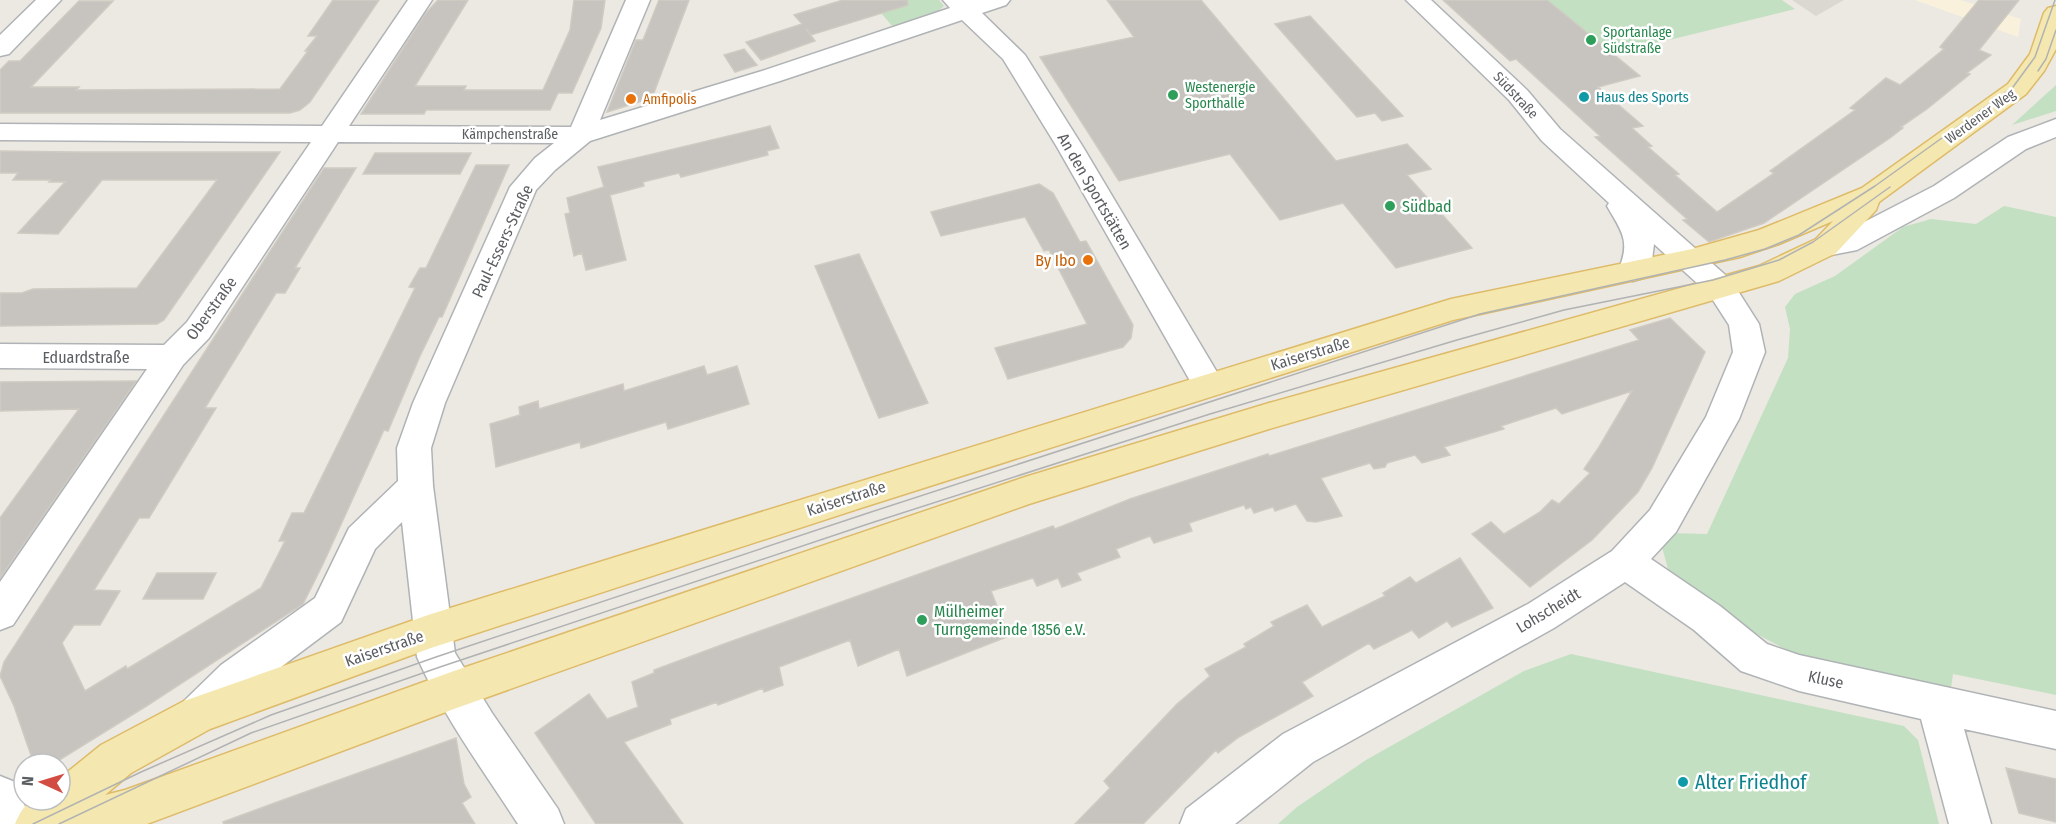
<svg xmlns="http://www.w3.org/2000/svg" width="2056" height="824" font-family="'Fira Sans Condensed',sans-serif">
	<rect width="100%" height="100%" fill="#ece9e3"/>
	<path fill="#f9f1db" d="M 1915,0 L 1960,0 L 2021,19 L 2018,37 Z"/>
	<path fill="#dbd8d1" d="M 1792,0 L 1844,0 L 1816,16 Z"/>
	<path fill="#c3e0c2" d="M 889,0 L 939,0 L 944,6 L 937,12 L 893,27 L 881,13 Z
		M 1465,0 L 1782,0 L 1795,9 L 1547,70 Z
		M 2056,85 L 2056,111 L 2012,125 Z
		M 2004,206 L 2056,217 L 2056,695 L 1953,674 L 1951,688 L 1796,655 L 1738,624 L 1686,589 L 1668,569 L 1662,547 L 1668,533 L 1707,534 L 1788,358 L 1790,329 L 1785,307 L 1795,294 L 1835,276 L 1903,227 L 1931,219 L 1976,224 Z
		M 1571,654 L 1904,726 L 1918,740 L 1939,824 L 1278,824 L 1297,807 L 1366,760 L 1524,671 Z"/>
	<path fill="#c7c4bf" stroke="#cfcbc2" stroke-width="1.5" d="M 333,0 L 379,0 L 310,102 L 300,110 L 290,113 L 0,113 L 0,70 L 9,61 L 20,61 L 79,1 L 113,1 L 31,87 L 79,87 L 76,90 L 280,89 L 308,51 L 305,51 L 317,36 L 308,36 Z
		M 438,0 L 468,0 L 415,86 L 466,86 L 464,90 L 543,90 L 570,30 L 574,0 L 605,0 L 601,28 L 572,93 L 558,93 L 550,110 L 426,110 L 424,114 L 361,114 L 425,14 Z
		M 659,0 L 689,0 L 652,98 L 607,112 L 636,40 L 643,40 Z
		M 843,0 L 907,0 L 908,5 L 811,35 L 806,29 L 815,41 L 761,60 L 746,42 L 802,24 L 794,15 Z
		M 1107,0 L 1201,0 L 1336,161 L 1407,144 L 1431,169 L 1407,175 L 1472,248 L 1396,268 L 1343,203 L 1280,220 L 1230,154 L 1119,181 L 1040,57 L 1134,37 Z
		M 1443,0 L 1547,0 L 1640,76 L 1598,87 L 1643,126 L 1632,128 L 1652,146 L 1648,147 L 1679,174 L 1675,175 L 1717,212 L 1774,173 L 1770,171 L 1855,110 L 1850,108 L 1886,78 L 1900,85 L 1944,49 L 1940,47 L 1979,0 L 2019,0 L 1979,50 L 1991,55 L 1967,73 L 1970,74 L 1927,109 L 1901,127 L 1903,128 L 1890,138 L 1764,223 L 1709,242 L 1683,220 L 1687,219 L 1595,137 L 1600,136 L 1516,59 L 1510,61 Z
		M 1310,16 L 1403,116 L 1382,121 L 1375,113 L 1357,117 L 1275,24 Z
		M 744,49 L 757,65 L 735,72 L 724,55 Z
		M 770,126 L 779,148 L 767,151 L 768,155 L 681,177 L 679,173 L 643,182 L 644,186 L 610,195 L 626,260 L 586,270 L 582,253 L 574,256 L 565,214 L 570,213 L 567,198 L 604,187 L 598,167 Z
		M 0,151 L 76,152 L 280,152 L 164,320 L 157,324 L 0,326 L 0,293 L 22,293 L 33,289 L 137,288 L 217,180 L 102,180 L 58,234 L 18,233 L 65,182 L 49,182 L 51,180 L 13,180 L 18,173 L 0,173 Z
		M 375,153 L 471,153 L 460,174 L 363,174 Z
		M 476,165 L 509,165 L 442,317 L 439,317 L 420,356 L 388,431 L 384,430 L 323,564 L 303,604 L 148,705 L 53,764 L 34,764 L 14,706 L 0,676 L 4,662 L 324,168 L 356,168 L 295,268 L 300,268 L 285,293 L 276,293 L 205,408 L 216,408 L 149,518 L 139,518 L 94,590 L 120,591 L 100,625 L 74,625 L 62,643 L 85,691 L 126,666 L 127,669 L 261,588 L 285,541 L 279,541 L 292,513 L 304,513 L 415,288 L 409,287 L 420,268 L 426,268 Z
		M 1039,184 L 1053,193 L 1080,242 L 1086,241 L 1133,325 L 1131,338 L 1123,347 L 1008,379 L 995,348 L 1087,324 L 1049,250 L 1044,251 L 1025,217 L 941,236 L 931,212 Z
		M 859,254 L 928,403 L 879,418 L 815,266 Z
		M 1670,318 L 1705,352 L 1652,468 L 1638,492 L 1592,540 L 1530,587 L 1472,534 L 1491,522 L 1504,534 L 1540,512 L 1552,500 L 1559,504 L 1590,473 L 1584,469 L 1599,447 L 1632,391 L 1562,414 L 1556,408 L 1501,426 L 1504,429 L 1444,447 L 1450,455 L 1422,463 L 1415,455 L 1387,463 L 1385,467 L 1374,469 L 1370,463 L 1321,478 L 1342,516 L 1316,522 L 1307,521 L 1296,504 L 1275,511 L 1273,507 L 1254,513 L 1251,507 L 1246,509 L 1244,505 L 1189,523 L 1192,531 L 1154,543 L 1150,536 L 1116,549 L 1120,557 L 1077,573 L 1081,580 L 1062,587 L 1058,578 L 1037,586 L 1033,578 L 991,591 L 1009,636 L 907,676 L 899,649 L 858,666 L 850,640 L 779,667 L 783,685 L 764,692 L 763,688 L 718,705 L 717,702 L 670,719 L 671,724 L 624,742 L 683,824 L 596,824 L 535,733 L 589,694 L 607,719 L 638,707 L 632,682 L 654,673 L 654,670 L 724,644 L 1053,526 L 1055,529 L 1130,499 L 1268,454 L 1269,456 L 1639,340 L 1630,330 Z
		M 704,366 L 707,375 L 737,366 L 749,404 L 668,429 L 666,422 L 581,448 L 580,442 L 496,467 L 490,424 L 520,415 L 519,407 L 538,401 L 539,409 L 623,384 L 624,391 Z
		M 136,381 L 115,412 L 0,578 L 0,518 L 79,409 L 0,411 L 0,382 Z
		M 1460,558 L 1493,608 L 1452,627 L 1447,621 L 1419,638 L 1412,630 L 1374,649 L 1369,643 L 1302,682 L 1313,696 L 1239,737 L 1218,753 L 1216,750 L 1143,824 L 1075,824 L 1110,788 L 1104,781 L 1177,704 L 1210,676 L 1205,669 L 1246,647 L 1244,644 L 1274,626 L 1271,622 L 1307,605 L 1322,627 L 1385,596 L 1383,593 L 1410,577 L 1416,583 Z
		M 157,573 L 216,573 L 203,599 L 143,599 Z
		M 456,738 L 464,784 L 471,797 L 462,803 L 475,824 L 224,824 L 223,822 L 280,801 Z
		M 2006,768 L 2056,779 L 2056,822 L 2019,813 Z"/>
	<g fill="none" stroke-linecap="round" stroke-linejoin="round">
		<defs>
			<path id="minor" d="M 36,0 L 61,0 L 9,54 L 0,56 L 0,35 Z
				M 408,0 L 432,0 L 349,126 L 571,127 L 626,0 L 650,0 L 600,120 L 762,71 L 950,8 L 943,0 L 1010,0 L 1006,5 L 982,13 L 1025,55 L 1083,147 L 1224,384 L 1219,393 L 1208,396 L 1197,393 L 1057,147 L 1003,59 L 962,20 L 780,81 L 590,141 L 555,170 L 536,190 L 445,403 L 431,448 L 433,486 L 455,653 L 492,713 L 558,809 L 564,824 L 518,824 C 483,770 443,716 417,657 L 402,522 L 375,549 L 341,622 L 249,691 L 212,727 L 198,733 L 184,727 L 178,714 L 184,701 L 221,665 L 315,598 L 349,528 L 398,481 L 397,448 L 413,403 L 510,187 L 535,158 L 554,143 L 338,142 L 209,338 L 183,365 L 13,625 L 0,630 L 0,582 L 147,369 L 0,368 L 0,344 L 164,345 L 187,322 L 311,142 L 0,140 L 0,124 L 322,126 Z
				M 1406,0 L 1431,0 L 1527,90 L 1560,129 L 1731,280 L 1759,324 L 1765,352 L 1739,419 L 1676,532 L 1651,559 L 1720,606 L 1767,644 L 1799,655 L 2056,711 L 2056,749 L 1964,729 L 1991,824 L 1949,824 L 1921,719 L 1799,691 L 1741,671 L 1694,630 L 1625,582 L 1554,628 L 1313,762 L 1235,824 L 1180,824 L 1186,809 L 1283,734 L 1528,604 L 1612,551 L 1650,510 L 1706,417 L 1733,352 L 1729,325 L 1709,294 L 1654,244 L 1652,260 L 1643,278 L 1633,281 L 1623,278 L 1618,271 C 1631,241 1622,232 1607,206 L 1609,203 L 1542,141 L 1509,100 Z
				M 2056,119 L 2056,137 L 2026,149 L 1954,198 L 1857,250 L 1826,256 L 1816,253 L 1811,246 L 1816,239 L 1841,234 L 1934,186 L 2008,137 Z
				M 0,776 L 15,782 L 32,824 L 0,824 Z"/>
			<path id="major" d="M 2056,6 L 2056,49 L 2044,71 L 2026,94 L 1879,202 L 1876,210 L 1836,253 L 1779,281 L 1269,429 L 1029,504 L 454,709 L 147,824 L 15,824 C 26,797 34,800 60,800 L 60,778 L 101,745 L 184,701 L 431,614 L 1451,299 L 1692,249 L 1759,230 L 1862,188 L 2008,84 L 2030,54 L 2044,13 L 2048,8 ZM 1833,221 L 1816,239 L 1759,266 L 1269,403 L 1025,477 L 454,671 L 125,790 L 105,795 L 131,773 L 210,729 L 431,648 L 867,506 L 1453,320 L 1740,257 L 1779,244 Z"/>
		</defs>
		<use href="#minor" stroke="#b0b3b6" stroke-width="3"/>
		<use href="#major" stroke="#debb69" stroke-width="3"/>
		<use href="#minor" fill="#fff" fill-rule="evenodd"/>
		<use href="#major" fill="#f4e8b0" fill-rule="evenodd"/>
		<path stroke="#b1b2b2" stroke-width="1.5" d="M 2038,71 L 2046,59 L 2056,30
			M 33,824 L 141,772 L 271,715 L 436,657 L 868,513 L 1480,314 L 1725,260 L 1765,249 L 1799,235 L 1875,186 L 2013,87 L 2035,57 L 2055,0
			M 59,824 L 251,733 L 440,667 L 871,523 L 1210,414 L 1457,340 L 1564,310 L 1713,280 L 1779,260 L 1813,242 L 1890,187"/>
	</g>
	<g fill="#2e9e5b" stroke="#fff" stroke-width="2">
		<circle cx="1591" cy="40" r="6"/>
		<circle cx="1173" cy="95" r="6"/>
		<circle cx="1390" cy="206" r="6"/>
		<circle cx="922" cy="620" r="6"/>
	</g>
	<g fill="#0f9aa8" stroke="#fff" stroke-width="2">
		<circle cx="1584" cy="97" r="6"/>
		<circle cx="1683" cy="782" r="6"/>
	</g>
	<g fill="#e8710a" stroke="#fff" stroke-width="2">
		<circle cx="631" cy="99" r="6"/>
		<circle cx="1088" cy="260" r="6"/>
	</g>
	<g text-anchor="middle" stroke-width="5" stroke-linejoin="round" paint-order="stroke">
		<g font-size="14" fill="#27864d" stroke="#fff" text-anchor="start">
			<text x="1603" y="37">Sportanlage<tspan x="1603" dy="16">Südstraße</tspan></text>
			<text x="1185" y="92">Westenergie<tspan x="1185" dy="16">Sporthalle</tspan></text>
		</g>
		<g font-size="14" fill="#5b5e61" stroke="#fff">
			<text transform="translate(1516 95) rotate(47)" y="5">Südstraße</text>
			<text transform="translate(1980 116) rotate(-36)" y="5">Werdener Weg</text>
			<text x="510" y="139">Kämpchenstraße</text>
		</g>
		<g font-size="14" fill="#0d838f" stroke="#fff" text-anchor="start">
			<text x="1596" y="102">Haus des Sports</text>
		</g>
		<g font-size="14" fill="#c56008" stroke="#fff" text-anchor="start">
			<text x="643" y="104">Amfipolis</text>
		</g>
		<g font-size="16" fill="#5b5e61" stroke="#fff">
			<text transform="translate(1095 191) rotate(60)" y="6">An den Sportstätten</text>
			<text transform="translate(502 241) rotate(-65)" y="6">Paul-Essers-Straße</text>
			<text transform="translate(211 308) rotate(-54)" y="6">Oberstraße</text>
			<text transform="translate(1310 353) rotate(-17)" y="6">Kaiserstraße</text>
			<text x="86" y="363">Eduardstraße</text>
			<text transform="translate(846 498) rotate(-18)" y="6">Kaiserstraße</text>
			<text transform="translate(1548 610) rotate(-31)" y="6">Lohscheidt</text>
			<text transform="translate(384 648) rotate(-19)" y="6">Kaiserstraße</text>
			<text transform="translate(1826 679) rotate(12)" y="6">Kluse</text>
		</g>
		<g font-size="16" fill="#27864d" stroke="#fff" text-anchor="start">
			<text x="1402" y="212">Südbad</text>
			<text x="934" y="617">Mülheimer<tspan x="934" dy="18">Turngemeinde 1856 e.V.</tspan></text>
		</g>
		<g font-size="16" fill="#c56008" stroke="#fff" text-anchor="end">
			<text x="1076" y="266">By Ibo</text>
		</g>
		<g font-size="20" fill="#0d838f" stroke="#fff" text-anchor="start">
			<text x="1695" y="789">Alter Friedhof</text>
		</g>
	</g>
	<g transform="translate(42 782) rotate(274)"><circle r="28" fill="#ffffff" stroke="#bdbfc0" stroke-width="1.5"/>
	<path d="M0-4.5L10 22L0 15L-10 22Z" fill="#d24c43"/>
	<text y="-9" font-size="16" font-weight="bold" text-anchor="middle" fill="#5b5e61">N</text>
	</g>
</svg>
